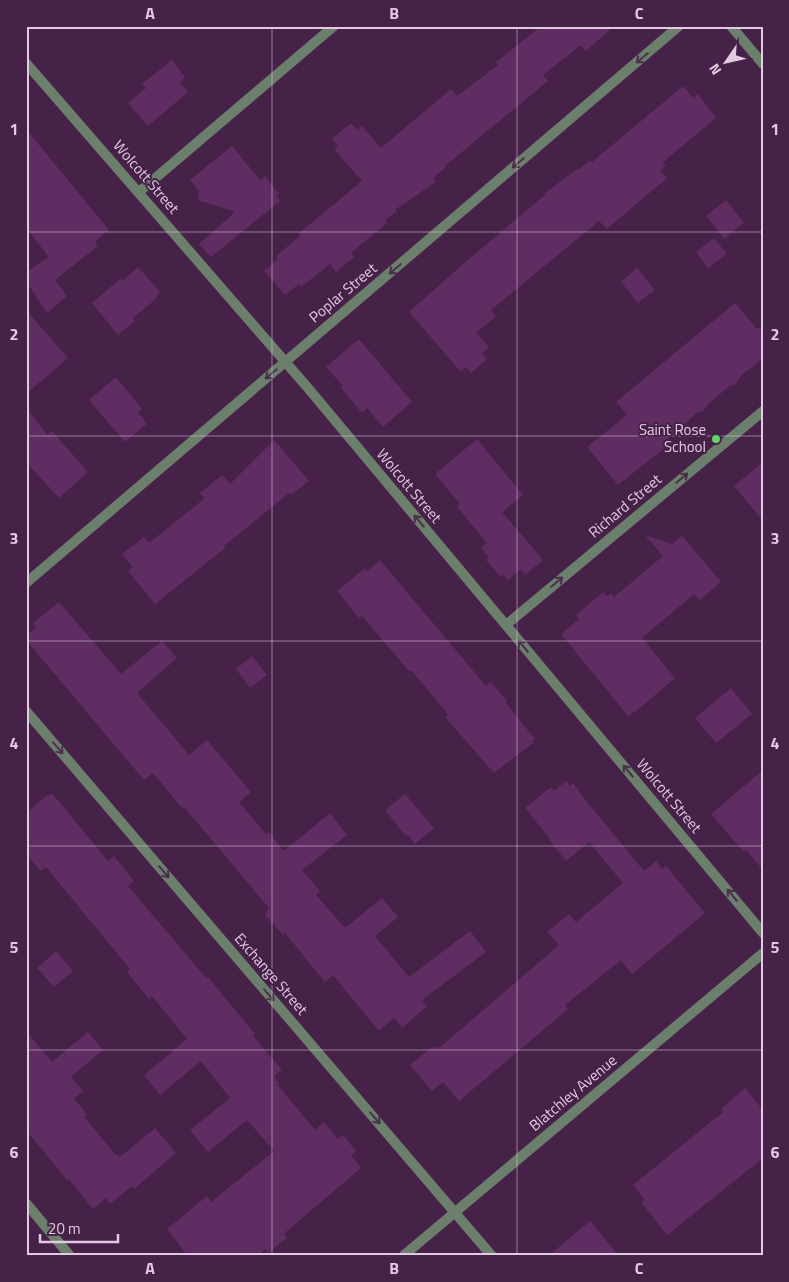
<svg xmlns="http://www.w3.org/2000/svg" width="789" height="1282" font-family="'Titillium Web',sans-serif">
	<rect width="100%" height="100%" fill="#462148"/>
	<path fill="#5f2d61" d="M 541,26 L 614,26 L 586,51 L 581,45 L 543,75 L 548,81 L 445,166 L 446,167 L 433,178 L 436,182 L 396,209 L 396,212 L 385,220 L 387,223 L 351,253 L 354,257 L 336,272 L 330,264 L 301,287 L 299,284 L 285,295 L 264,271 L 278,259 L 276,256 L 300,236 L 298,234 L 362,181 L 334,149 L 338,146 L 332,139 L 351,123 L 357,130 L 362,126 L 381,148 L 451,89 L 457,96 L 498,65 L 496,62 Z
		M 172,60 L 185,77 L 180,82 L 188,92 L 148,126 L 128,103 L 146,88 L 142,84 Z
		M 683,86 L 693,98 L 698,94 L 716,118 L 663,162 L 666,165 L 660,170 L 667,178 L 607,229 L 599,221 L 491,310 L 496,316 L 476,333 L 489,347 L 482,353 L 487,359 L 471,373 L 466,367 L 461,372 L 409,312 L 462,265 L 546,194 L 545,193 L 577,169 L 578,170 L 590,160 L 592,162 Z
		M 26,129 L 109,230 L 95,241 L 98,246 L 55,280 L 67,296 L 47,313 L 26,281 L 26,272 L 49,257 L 26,228 Z
		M 232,146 L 260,180 L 265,176 L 279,194 L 276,196 L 280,201 L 211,257 L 199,244 L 235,212 L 198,200 L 199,191 L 190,180 Z
		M 726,200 L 744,223 L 724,239 L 706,216 Z
		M 714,238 L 727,254 L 708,268 L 696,252 Z
		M 138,267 L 160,292 L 156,296 L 157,298 L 133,318 L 135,321 L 118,335 L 92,303 L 121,278 L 123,280 Z
		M 637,268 L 655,290 L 638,303 L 621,282 Z
		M 735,303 L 756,328 L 763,329 L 763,358 L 741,376 L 735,385 L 731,385 L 709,403 L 702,412 L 698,412 L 668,439 L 671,443 L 618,485 L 587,447 L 627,415 L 616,402 Z
		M 26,310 L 68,358 L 26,394 Z
		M 359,339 L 412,402 L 383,427 L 367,408 L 362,413 L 341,388 L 343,386 L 326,367 Z
		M 116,377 L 142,409 L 138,412 L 147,424 L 125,442 L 89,400 Z
		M 26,407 L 47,435 L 52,431 L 88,472 L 59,498 L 26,462 Z
		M 477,439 L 523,495 L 502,512 L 543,560 L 525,575 L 521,569 L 508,580 L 503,574 L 501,577 L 486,560 L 489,557 L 481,548 L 487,543 L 457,507 L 460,504 L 435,474 Z
		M 274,440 L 309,481 L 291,495 L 289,493 L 224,546 L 225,548 L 155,604 L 128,571 L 133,567 L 122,554 L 144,537 L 149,543 L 205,498 L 200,493 L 222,475 L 230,484 Z
		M 763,462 L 763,521 L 734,486 Z
		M 645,535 L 672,544 L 682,536 L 721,582 L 700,600 L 694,594 L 642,638 L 675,678 L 634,713 L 633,712 L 628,716 L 561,634 L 579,619 L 576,615 L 603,592 L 607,596 L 611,593 L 614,597 L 663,556 Z
		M 380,560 L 486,686 L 491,682 L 507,701 L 506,703 L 535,739 L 532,741 L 533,743 L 494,773 L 445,717 L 448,714 L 411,670 L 409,671 L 362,616 L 359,618 L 337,591 L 365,568 L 367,571 Z
		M 59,602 L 121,674 L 162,641 L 177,658 L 137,693 L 189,755 L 207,740 L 251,792 L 239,802 L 266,834 L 269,832 L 284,851 L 330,813 L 347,835 L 302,870 L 320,891 L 316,895 L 345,928 L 382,898 L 398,917 L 375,936 L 409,977 L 470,931 L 486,952 L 422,1000 L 427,1006 L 402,1028 L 394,1018 L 379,1031 L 333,975 L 325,982 L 285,933 L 283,935 L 265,915 L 269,908 L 184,807 L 182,808 L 153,773 L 144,780 L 26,640 L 26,636 L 36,627 L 33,623 Z
		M 252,656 L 267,675 L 250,688 L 236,669 Z
		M 731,688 L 752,714 L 716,743 L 695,718 Z
		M 763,770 L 763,870 L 746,850 L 744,852 L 711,814 Z
		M 566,781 L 570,786 L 573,783 L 587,802 L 644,871 L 656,861 L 662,869 L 666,866 L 705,913 L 632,974 L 621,960 L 565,1005 L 568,1009 L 459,1101 L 443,1082 L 432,1091 L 410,1065 L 432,1047 L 439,1048 L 559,945 L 547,932 L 569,914 L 576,922 L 623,883 L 589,842 L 566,861 L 549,840 L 550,839 L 525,808 L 551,787 L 554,791 Z
		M 52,793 L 108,861 L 114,856 L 134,881 L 128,886 L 207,979 L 208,977 L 255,1034 L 253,1036 L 282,1070 L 274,1077 L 279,1083 L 277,1084 L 315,1130 L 324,1122 L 338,1139 L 343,1135 L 356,1151 L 351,1155 L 361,1168 L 288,1230 L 284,1234 L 287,1238 L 268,1253 L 265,1249 L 258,1256 L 188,1256 L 167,1229 L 207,1196 L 211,1202 L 274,1151 L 247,1120 L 208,1152 L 190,1130 L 230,1098 L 201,1061 L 160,1095 L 144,1075 L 187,1039 L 152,996 L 149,999 L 127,972 L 130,969 L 46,867 L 41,871 L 26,854 L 26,813 L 47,795 L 49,796 Z
		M 405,794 L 434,828 L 415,844 L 408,835 L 406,836 L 385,810 Z
		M 56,951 L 73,971 L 54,987 L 37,968 Z
		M 26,1031 L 52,1062 L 88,1032 L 103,1050 L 71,1077 L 83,1091 L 74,1099 L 87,1114 L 84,1117 L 116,1155 L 117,1154 L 120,1157 L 155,1128 L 176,1153 L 134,1189 L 132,1186 L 110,1204 L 106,1198 L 93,1209 L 69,1179 L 67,1180 L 26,1130 Z
		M 745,1088 L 763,1110 L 763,1158 L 667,1235 L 641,1202 L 644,1199 L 633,1185 L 723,1112 L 721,1109 Z
		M 590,1221 L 619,1256 L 548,1256 Z"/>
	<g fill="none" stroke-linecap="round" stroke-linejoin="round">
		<path stroke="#6c7f6c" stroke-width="10" d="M 139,192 L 334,26"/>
		<path stroke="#6c7f6c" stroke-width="10" d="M 731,26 L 763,64
			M 26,63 L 308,388 L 763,933
			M 26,583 L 679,26
			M 506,625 L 763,411
			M 26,711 L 492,1256
			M 26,1203 L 70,1256
			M 403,1256 L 763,953"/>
	</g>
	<defs><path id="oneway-shaft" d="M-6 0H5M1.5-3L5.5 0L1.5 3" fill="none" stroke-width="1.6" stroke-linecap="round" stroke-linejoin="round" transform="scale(1.25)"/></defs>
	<g stroke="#4c2f4d">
		<use href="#oneway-shaft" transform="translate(642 58) rotate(140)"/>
		<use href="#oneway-shaft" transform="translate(518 163) rotate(140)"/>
		<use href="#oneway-shaft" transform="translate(395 269) rotate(140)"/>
		<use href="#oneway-shaft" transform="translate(271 374) rotate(140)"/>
		<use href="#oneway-shaft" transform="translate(682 478) rotate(-40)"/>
		<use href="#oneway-shaft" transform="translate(419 521) rotate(-130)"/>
		<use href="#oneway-shaft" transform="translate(557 582) rotate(-40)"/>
		<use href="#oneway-shaft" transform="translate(523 646) rotate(-130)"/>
		<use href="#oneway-shaft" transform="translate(58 748) rotate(49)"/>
		<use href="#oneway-shaft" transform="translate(628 771) rotate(-130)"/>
		<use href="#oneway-shaft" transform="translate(164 872) rotate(49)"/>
		<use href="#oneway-shaft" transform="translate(732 895) rotate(-130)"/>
		<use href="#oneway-shaft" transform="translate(269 995) rotate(49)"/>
		<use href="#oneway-shaft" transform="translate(375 1118) rotate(49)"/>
	</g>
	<path fill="none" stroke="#e1cae2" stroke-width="1" stroke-opacity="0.55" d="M 272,26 L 272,1256M 517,26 L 517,1256M 26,232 L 763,232M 26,436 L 763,436M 26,641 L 763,641M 26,846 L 763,846M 26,1050 L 763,1050"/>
	<circle fill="#5fd56b" stroke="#462148" stroke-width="2" cx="716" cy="439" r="5"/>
	<g text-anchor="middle" stroke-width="4" stroke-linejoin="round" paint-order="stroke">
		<g font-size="15" fill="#e1cae2" stroke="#462148">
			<text transform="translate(146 177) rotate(49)" y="5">Wolcott Street</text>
			<text transform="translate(343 293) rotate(-40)" y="5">Poplar Street</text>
			<text transform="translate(409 486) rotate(50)" y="5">Wolcott Street</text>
			<text transform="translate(625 506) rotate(-40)" y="5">Richard Street</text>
			<text transform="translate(669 796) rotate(50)" y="5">Wolcott Street</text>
			<text transform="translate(271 974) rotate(49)" y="5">Exchange Street</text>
			<text transform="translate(573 1093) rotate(-40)" y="5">Blatchley Avenue</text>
		</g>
		<g font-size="15" fill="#e1cae2" stroke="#462148" text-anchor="end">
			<text x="706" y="435">Saint Rose<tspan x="706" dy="17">School</tspan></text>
		</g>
	</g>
	<rect width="789" height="1282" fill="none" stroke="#462148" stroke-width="55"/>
	<g transform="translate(726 62) rotate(236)" stroke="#462148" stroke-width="4" paint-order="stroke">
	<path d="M0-4L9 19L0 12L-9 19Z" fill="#e1cae2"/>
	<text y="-8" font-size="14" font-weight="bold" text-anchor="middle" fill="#e1cae2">N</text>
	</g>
	<path d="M40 1234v8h78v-8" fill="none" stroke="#e1cae2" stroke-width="2.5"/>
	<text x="48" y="1234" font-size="15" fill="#e1cae2" stroke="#462148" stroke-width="4" paint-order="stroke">20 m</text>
	<rect x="28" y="28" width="734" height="1226" fill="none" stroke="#e1cae2" stroke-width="2"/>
	<g font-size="16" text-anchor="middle" font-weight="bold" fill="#e1cae2">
		<text x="150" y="19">A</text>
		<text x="394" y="19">B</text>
		<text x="639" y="19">C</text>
		<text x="14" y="135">1</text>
		<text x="775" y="135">1</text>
		<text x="14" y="340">2</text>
		<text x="775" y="340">2</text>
		<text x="14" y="544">3</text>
		<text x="775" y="544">3</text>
		<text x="14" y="749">4</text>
		<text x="775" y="749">4</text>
		<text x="14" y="953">5</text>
		<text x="775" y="953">5</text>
		<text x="14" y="1158">6</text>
		<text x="775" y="1158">6</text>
		<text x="150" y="1274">A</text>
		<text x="394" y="1274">B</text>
		<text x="639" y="1274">C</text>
	</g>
</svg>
